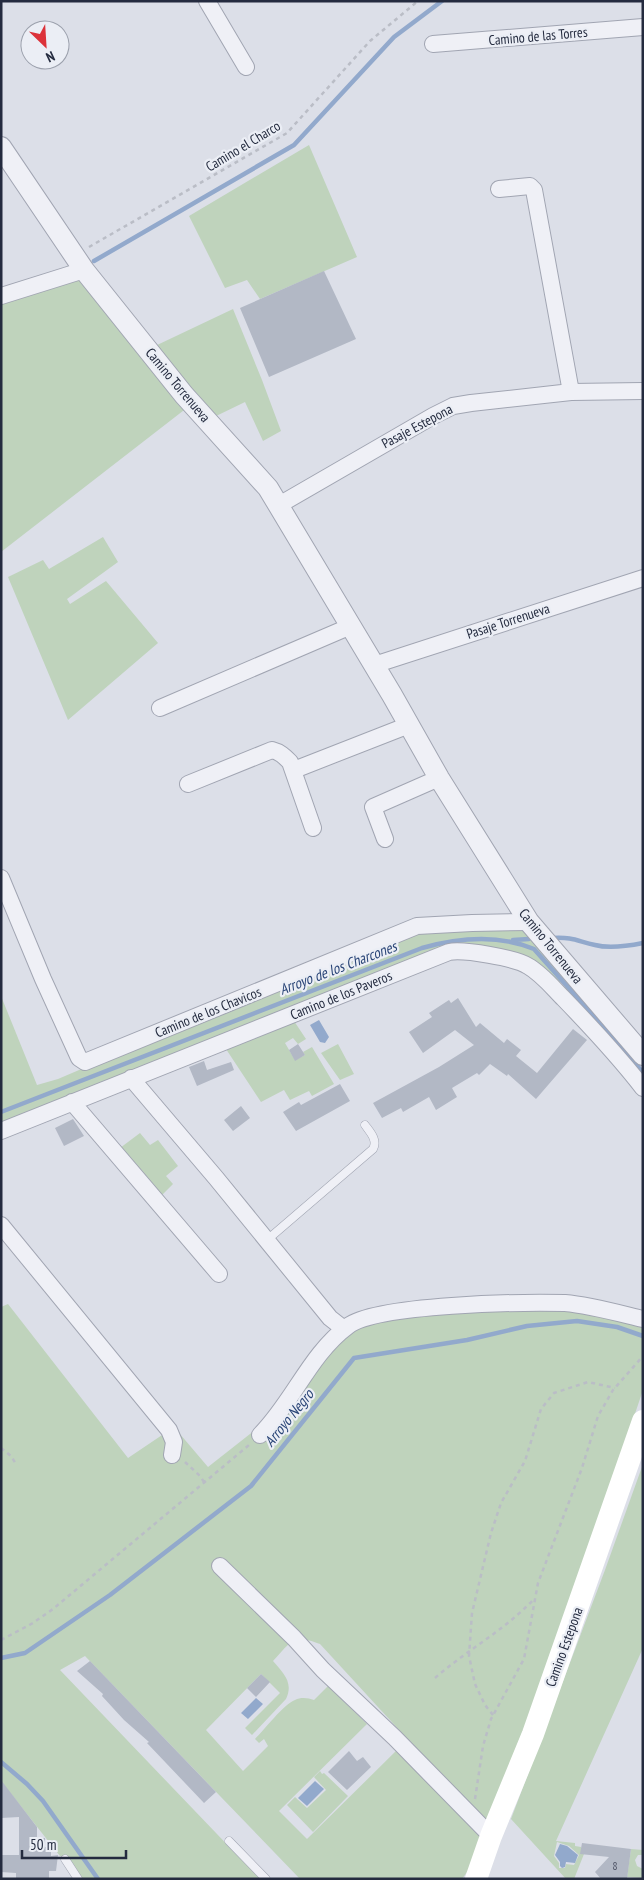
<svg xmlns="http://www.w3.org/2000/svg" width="644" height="1880" font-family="'PT Sans Narrow',sans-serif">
	<rect width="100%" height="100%" fill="#dcdfe8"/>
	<path fill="#bfd3bc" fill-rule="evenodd" d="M 309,145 L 357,257 L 260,299 L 247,280 L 225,288 L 189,216 Z
		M 83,274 L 188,407 L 1,552 L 1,301 Z
		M 233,309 L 262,380 L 281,431 L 263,441 L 245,402 L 212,418 L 155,346 Z
		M 103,537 L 118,562 L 67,599 L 70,604 L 106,581 L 158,643 L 68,720 L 8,577 L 43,560 L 49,569 Z
		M 524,929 L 568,975 L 555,987 L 532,962 L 460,947 L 1,1126 L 1,996 L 37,1085 L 58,1079 L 161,1035 L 417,932 Z
		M 572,981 L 627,1044 L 619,1051 L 563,989 Z
		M 294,1021 L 306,1039 L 298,1044 L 293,1038 L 285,1043 L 295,1060 L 305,1055 L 303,1052 L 312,1047 L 334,1084 L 312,1096 L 309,1091 L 290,1100 L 284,1090 L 261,1102 L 224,1046 Z
		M 338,1044 L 354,1074 L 340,1080 L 321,1053 Z
		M 140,1133 L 150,1145 L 158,1140 L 178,1166 L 166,1176 L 173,1184 L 160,1197 L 120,1148 Z
		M 8,1304 L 128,1458 L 174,1427 L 208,1467 L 269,1419 L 324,1343 L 376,1320 L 486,1308 L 559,1309 L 594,1313 L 643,1325 L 643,1390 L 553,1656 L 487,1820 L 482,1820 L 320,1644 C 292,1633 291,1642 273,1661 C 283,1673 294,1682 286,1699 L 252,1735 L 245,1728 L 280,1693 L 261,1674 L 206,1730 L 243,1771 L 268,1746 L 264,1739 L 259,1743 L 255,1739 C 264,1730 284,1704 295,1700 C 301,1697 308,1698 314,1700 L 328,1686 L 367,1724 L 279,1811 L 307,1839 L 398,1749 L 484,1836 L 470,1868 L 462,1879 L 300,1879 L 85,1656 L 60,1670 L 260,1879 L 81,1879 L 66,1856 L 60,1856 L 1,1781 L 1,1307 Z
		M 643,1464 L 643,1648 L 556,1841 L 575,1843 L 575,1846 L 581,1847 L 584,1854 L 574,1879 L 566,1879 L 511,1819 L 605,1570 ZM 557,1842 L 569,1846 L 579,1855 L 574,1865 L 566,1864 L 565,1868 L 559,1868 L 559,1863 L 554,1856 Z
		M 320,1771 L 322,1774 L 324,1773 L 348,1796 L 313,1832 L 287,1805 L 295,1797 L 307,1808 L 326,1790 L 314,1777 Z
		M 631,1849 L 643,1850 L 643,1855 L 638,1855 L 635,1860 L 637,1866 L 643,1869 L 643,1878 L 627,1877 Z"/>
	<path fill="#92a9cc" d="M 319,1020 L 329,1037 L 325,1043 L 320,1042 L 310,1025 Z
		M 256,1698 L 263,1704 L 248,1719 L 241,1713 Z
		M 315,1781 L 324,1789 L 307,1806 L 298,1798 Z
		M 560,1844 L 567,1846 L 578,1855 L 575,1863 L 566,1862 L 565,1867 L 562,1868 L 560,1866 L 560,1862 L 555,1855 Z"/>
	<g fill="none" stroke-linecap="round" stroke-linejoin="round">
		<path stroke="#92a9cc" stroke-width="4.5" d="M 94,261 L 294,145 L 394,37 L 442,1
			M 553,938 C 573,937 577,941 595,945 C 610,949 628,946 643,943
			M 513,940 L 529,939
			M 1,1112 L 422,948 C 458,938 498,934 534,949 L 632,1059 L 643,1073
			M 1,1658 L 25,1653 L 110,1595 L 251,1486 L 354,1358 L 467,1340 L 527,1326 L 577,1321 L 617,1327 L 643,1336
			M 1,1762 L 27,1784 L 43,1801 L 98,1879"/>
	</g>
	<path fill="#b2b8c5" d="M 324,271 L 356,339 L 269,377 L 240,308 Z
		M 458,998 L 476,1027 L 480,1023 L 504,1043 L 507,1039 L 521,1050 L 516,1056 L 537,1073 L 573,1029 L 587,1040 L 536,1099 L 508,1074 L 507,1076 L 490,1064 L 479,1075 L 477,1073 L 452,1088 L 457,1097 L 436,1110 L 429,1097 L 403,1112 L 401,1108 L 382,1118 L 373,1103 L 439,1067 L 474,1045 L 455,1030 L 423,1053 L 409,1032 L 432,1017 L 429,1013 L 449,1000 L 451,1003 Z
		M 298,1044 L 305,1055 L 295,1061 L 289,1050 Z
		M 204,1061 L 207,1070 L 231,1062 L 234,1070 L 197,1086 L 189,1067 Z
		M 340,1084 L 350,1101 L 296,1131 L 283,1112 L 299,1102 L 301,1105 Z
		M 241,1106 L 250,1118 L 233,1131 L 224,1120 Z
		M 73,1119 L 84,1136 L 64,1146 L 55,1128 Z
		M 90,1661 L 216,1792 L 204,1803 L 147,1743 L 149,1742 L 124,1720 L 102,1696 L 103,1694 L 77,1671 Z
		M 261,1674 L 270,1682 L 256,1697 L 247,1688 Z
		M 349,1751 L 357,1761 L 363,1757 L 371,1767 L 347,1790 L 328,1772 Z
		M 1,1780 L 37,1827 L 37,1838 L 45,1838 L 45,1847 L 51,1847 L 51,1856 L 58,1855 L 56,1871 L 49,1871 L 49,1878 L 16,1879 L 16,1873 L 1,1872 L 1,1855 L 19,1855 L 19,1817 L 1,1818 Z
		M 582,1843 L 631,1849 L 627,1879 L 601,1879 L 595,1872 L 609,1857 L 580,1854 Z"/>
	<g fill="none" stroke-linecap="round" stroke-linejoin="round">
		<defs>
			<path id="service" d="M 267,1240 L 373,1149 C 378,1140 370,1132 365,1125
				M 229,1841 L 266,1879
				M 65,1859 L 78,1879"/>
			<path id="minor" d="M 207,1 L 246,67
				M 433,44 L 643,27
				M 499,189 L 530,186 L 534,190 L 571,392
				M 1,296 L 84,270
				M 279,505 L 433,416 L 453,406 L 471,403 L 571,392 L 643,391
				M 374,665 L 643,578
				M 160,708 L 351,626
				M 294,770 L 409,725
				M 188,784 L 272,750 C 280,752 284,756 290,762 L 313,828
				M 385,839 L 373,807 L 439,778
				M 1,878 L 43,979 L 79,1058 L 85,1062 L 417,926 L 472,923 L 529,922
				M 131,1078 L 216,1178 L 330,1318 L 344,1329
				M 72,1102 L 219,1274
				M 1,1131 L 449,952 C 463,949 516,958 528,966 C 542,974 553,988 564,999 C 592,1028 619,1057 643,1088
				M 1,1225 L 169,1430 L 174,1442 L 172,1455
				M 260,1435 C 293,1402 310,1354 348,1326 C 377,1304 524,1302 565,1303 C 589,1305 618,1313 643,1319
				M 220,1566 L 294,1638 L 323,1670 L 395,1738 L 491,1836"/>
			<path id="tertiary" d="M 1,147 L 84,270 L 184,395 L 268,488 L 392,695 L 439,778 L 529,922 L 643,1055"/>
		</defs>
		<use href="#service" stroke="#a1a5b2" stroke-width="9"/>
		<use href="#minor" stroke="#a1a5b2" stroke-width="18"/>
		<use href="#tertiary" stroke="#a1a5b2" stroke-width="22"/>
		<path stroke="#babdc6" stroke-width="2.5" stroke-dasharray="4 4" stroke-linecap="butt" d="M 89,247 L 287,133 L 370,41 L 418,1
			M 1,1448 L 11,1456 L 16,1464
			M 185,1462 L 200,1476 L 204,1482
			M 1,1640 L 33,1623 L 53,1609 L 249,1445
			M 435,1678 C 467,1650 505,1630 534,1599
			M 493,1715 L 485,1705 L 475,1684 L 469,1656 L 472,1613 L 491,1533 L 501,1503 L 525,1461 L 541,1409 L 554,1393 L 588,1382 L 615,1388
			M 475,1799 L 483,1746 L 491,1719 L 524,1659 L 538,1583 L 582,1468 L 598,1416 L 613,1390 L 643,1356"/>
		<use href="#service" stroke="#eff0f6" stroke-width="8"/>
		<use href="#minor" stroke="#eff0f6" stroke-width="16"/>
		<use href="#tertiary" stroke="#eff0f6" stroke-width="20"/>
		<path stroke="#fff" stroke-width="22" d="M 476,1879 L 491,1836 L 533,1734 L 643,1421"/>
	</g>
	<g text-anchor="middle" stroke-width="4.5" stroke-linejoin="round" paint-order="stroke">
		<g font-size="11" fill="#484e60">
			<text x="615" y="1870">8</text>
		</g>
		<g font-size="14" fill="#242b3f" stroke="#ebeef5">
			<text transform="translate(538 36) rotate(-5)" y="5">Camino de las Torres</text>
			<text transform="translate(243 146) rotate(-31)" y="5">Camino el Charco</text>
			<text transform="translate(178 385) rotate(50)" y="5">Camino Torrenueva</text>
			<text transform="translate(417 426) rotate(-28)" y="5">Pasaje Estepona</text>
			<text transform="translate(508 621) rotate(-18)" y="5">Pasaje Torrenueva</text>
			<text transform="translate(551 946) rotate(51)" y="5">Camino Torrenueva</text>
			<text transform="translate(341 995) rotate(-22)" y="5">Camino de los Paveros</text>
			<text transform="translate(208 1012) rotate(-22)" y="5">Camino de los Chavicos</text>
			<text transform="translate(564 1647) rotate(-70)" y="5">Camino Estepona</text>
		</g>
		<g font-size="15" font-style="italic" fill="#2a4577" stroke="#ebeef5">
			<text transform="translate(338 968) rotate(-21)" y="5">Arroyo de los Charcones</text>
			<text transform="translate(289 1418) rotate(-51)" y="5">Arroyo Negro</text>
		</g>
	</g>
	<rect width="644" height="1880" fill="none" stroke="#242b3f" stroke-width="5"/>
	<g transform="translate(45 45) rotate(155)"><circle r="24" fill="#ebeef5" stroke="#9ba0ac"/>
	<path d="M0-4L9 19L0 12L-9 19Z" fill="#dc323a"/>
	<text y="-8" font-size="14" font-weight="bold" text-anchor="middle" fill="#242b3f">N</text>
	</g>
	<path d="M22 1850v8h104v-8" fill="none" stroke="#242b3f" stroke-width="2.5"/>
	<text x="30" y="1850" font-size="15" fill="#242b3f" stroke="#ebeef5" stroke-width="4" paint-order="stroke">50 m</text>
</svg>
